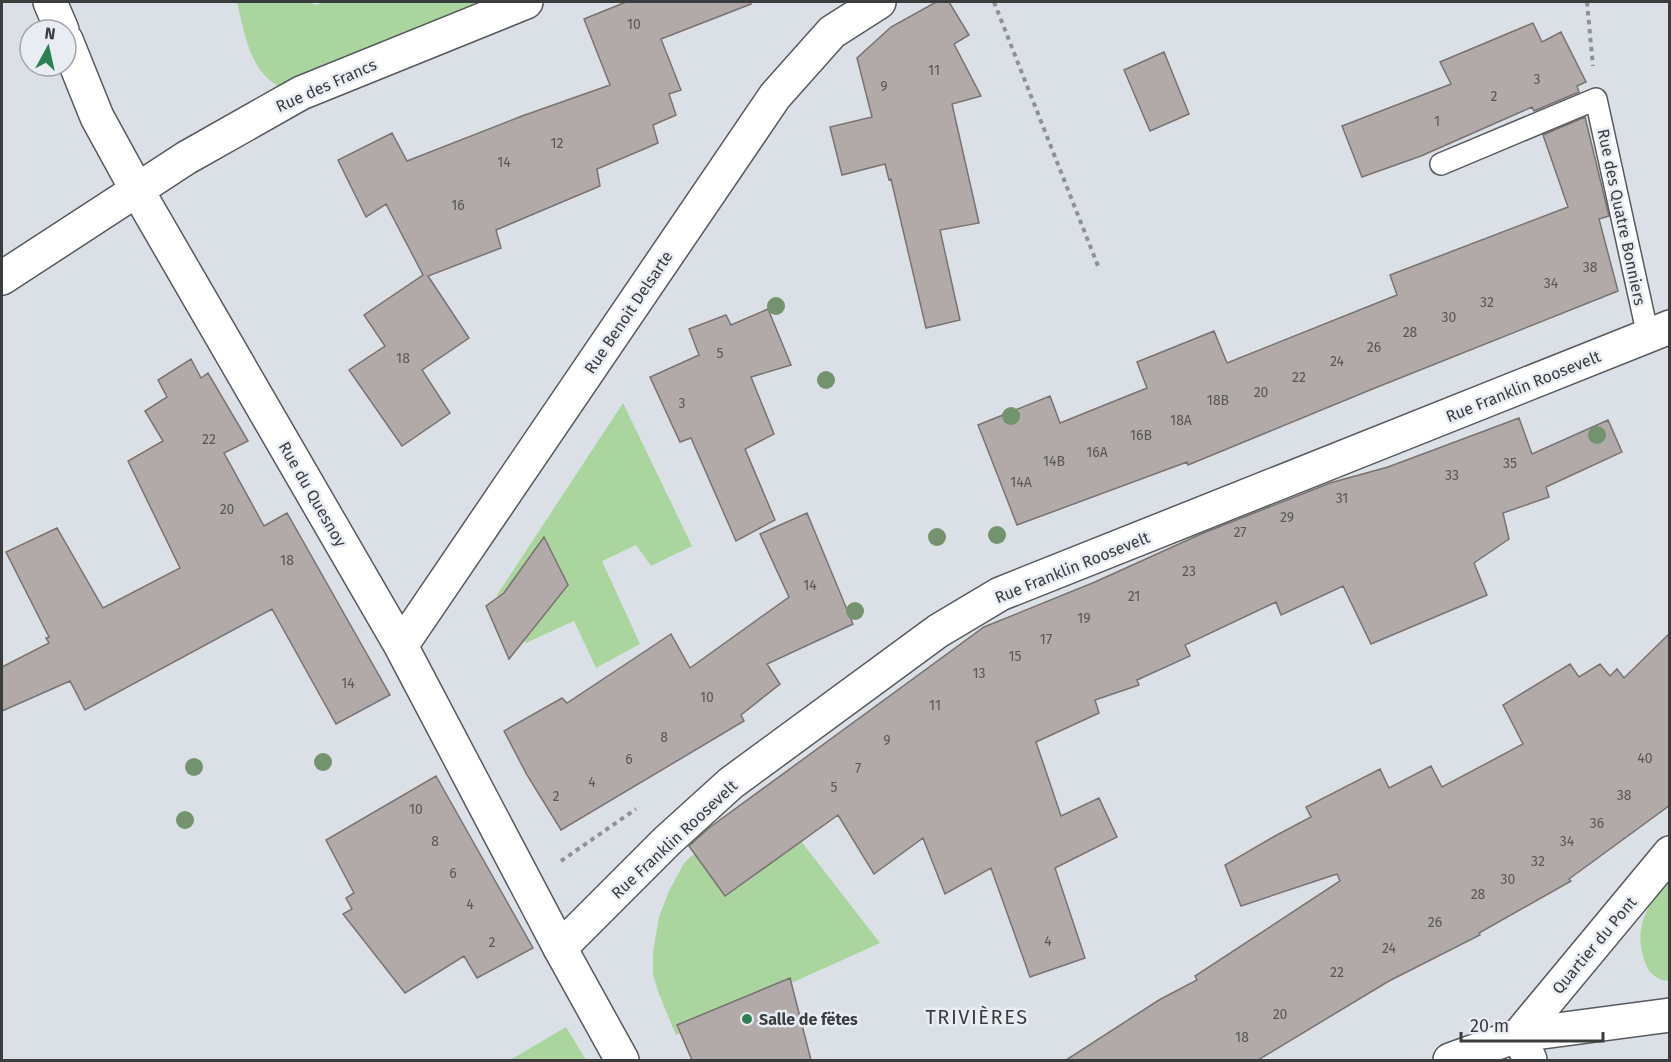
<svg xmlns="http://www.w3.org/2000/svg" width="1671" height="1062" font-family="'Fira Sans',sans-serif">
	<rect width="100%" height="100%" fill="#dbe0e6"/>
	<path fill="#aad59e" d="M 237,2 L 310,2 L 316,5 L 323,2 L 528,2 L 301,93 C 294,91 285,89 278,86 C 249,70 244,30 237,2 Z
		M 623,403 L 692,546 L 651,566 L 636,545 L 602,561 L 640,644 L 596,668 L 574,621 L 526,643 L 497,595 Z
		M 765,790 L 804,845 L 880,943 L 676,1035 L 659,994 L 653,975 L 653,952 L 659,917 L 669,891 L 684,863 Z
		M 1669,874 L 1669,981 C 1660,981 1651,975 1647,967 C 1630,927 1649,906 1669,874 Z
		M 566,1027 L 586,1060 L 510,1060 Z"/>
	<path fill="#b2aaa9" stroke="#797271" stroke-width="1.5" d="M 626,2 L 750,2 L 751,4 L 661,39 L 681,90 L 669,94 L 676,115 L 653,125 L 658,143 L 597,169 L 600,186 L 496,230 L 501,248 L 428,276 L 469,338 L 422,370 L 450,413 L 402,446 L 349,370 L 385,346 L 364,315 L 423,275 L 386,204 L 366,217 L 338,160 L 392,133 L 407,161 L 522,116 L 610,85 L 584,19 Z
		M 936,2 L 949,2 L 969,35 L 954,44 L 981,96 L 952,104 L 979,223 L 940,230 L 960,320 L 926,328 L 891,179 L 889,180 L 885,164 L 842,175 L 830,127 L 872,117 L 857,58 L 891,27 Z
		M 1533,23 L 1542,42 L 1561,32 L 1586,82 L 1577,86 L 1579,92 L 1534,111 L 1532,107 L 1421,156 L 1362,177 L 1342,126 L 1451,84 L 1440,62 Z
		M 1164,52 L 1189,114 L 1150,131 L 1124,70 Z
		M 1585,117 L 1609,216 L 1599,219 L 1618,291 L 1370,390 L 1188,465 L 1187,462 L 1017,525 L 978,425 L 1050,396 L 1060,423 L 1147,388 L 1137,362 L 1214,331 L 1227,363 L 1397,295 L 1390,275 L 1568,207 L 1543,135 Z
		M 768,309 L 791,365 L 751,377 L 774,434 L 745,449 L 775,520 L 736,541 L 691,438 L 680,442 L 650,377 L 699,355 L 689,329 L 726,315 L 731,325 Z
		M 191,359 L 201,378 L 208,373 L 248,441 L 224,453 L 264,526 L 287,513 L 390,695 L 336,724 L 272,609 L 85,710 L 70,681 L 2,711 L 2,667 L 49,643 L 46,638 L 49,637 L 6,552 L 57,528 L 103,608 L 180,568 L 128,461 L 163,441 L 145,411 L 167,397 L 158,380 Z
		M 1519,418 L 1532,454 L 1608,420 L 1622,452 L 1546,487 L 1549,497 L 1503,513 L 1509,539 L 1474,563 L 1487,595 L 1371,644 L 1343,586 L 1281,615 L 1276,602 L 1185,645 L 1190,656 L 1137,680 L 1139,685 L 1095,700 L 1099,713 L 1036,742 L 1061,816 L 1099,798 L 1117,837 L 1055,868 L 1085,958 L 1030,977 L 991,868 L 945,894 L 923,838 L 874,874 L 838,815 L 725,896 L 689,846 L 709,828 L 984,627 L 1095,582 L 1201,534 L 1330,483 L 1388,467 Z
		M 807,513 L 853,624 L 767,664 L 780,684 L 741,715 L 744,721 L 561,830 L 527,775 L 504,731 L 562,698 L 567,703 L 671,634 L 690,668 L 789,597 L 760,534 Z
		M 544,537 L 568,585 L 509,659 L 486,606 L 504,593 Z
		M 1670,633 L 1670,805 L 1569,879 L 1571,881 L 1479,933 L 1480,935 L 1389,981 L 1258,1060 L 1066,1060 L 1159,1000 L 1197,980 L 1195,976 L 1340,881 L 1337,874 L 1241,906 L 1225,865 L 1275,836 L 1311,817 L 1306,807 L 1380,769 L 1389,788 L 1431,766 L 1442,787 L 1523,744 L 1503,705 L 1570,664 L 1579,677 L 1600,664 L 1610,676 L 1617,669 L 1624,678 Z
		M 436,776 L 533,948 L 477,978 L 464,956 L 405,993 L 343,914 L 352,909 L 346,898 L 354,893 L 326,840 Z
		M 790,978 L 811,1060 L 692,1060 L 677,1025 Z"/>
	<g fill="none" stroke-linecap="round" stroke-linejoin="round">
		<defs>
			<path id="service" d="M 1441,164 L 1596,99 L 1648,336"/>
			<path id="minor" d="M 50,2 L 62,30
				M 66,40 L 97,117 L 137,190 L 186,158 L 301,93 L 526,2
				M 560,948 L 667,841 L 731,783 L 938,631 L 1000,594 L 1670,327
				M 1530,1060 L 1519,1035 L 1670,853"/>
			<path id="tertiary" d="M 2,278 L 137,190 L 401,646 L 560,948 L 622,1060
				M 401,646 L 775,96 L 832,32 L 879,2
				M 1450,1060 L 1519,1035 L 1670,1015"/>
		</defs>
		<use href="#service" stroke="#56595e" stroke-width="24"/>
		<use href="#minor" stroke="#56595e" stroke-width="36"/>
		<use href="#tertiary" stroke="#56595e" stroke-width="36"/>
		<path stroke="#8e9296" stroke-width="4" stroke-dasharray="4.5 4.5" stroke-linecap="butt" d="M 994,2 L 1098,266
			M 1587,2 L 1593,66
			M 561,861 L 636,809"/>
		<use href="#service" stroke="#fff" stroke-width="21"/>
		<use href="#minor" stroke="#fff" stroke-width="33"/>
		<use href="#tertiary" stroke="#fff" stroke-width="33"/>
	</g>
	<g fill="#73926e">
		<circle cx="776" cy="306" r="9"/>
		<circle cx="826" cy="380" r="9"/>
		<circle cx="1011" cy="416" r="9"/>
		<circle cx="1597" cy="435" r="9"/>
		<circle cx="997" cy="535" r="9"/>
		<circle cx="937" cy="537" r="9"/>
		<circle cx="855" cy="611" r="9"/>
		<circle cx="323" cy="762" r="9"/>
		<circle cx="194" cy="767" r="9"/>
		<circle cx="185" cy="820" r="9"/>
	</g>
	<circle fill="#2d8052" stroke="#e8edf3" stroke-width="2" cx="747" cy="1019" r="6"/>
	<g text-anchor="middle" stroke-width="5" stroke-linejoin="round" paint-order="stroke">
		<g font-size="14" fill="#585859">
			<text x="634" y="29">10</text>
			<text x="934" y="75">11</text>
			<text x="1537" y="84">3</text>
			<text x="884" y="91">9</text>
			<text x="1494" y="101">2</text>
			<text x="1437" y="126">1</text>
			<text x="557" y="148">12</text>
			<text x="504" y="167">14</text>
			<text x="458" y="210">16</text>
			<text x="1590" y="272">38</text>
			<text x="1551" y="288">34</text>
			<text x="1487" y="307">32</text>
			<text x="1449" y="322">30</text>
			<text x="1410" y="337">28</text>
			<text x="1374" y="352">26</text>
			<text x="720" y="358">5</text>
			<text x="403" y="363">18</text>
			<text x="1337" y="366">24</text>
			<text x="1299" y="382">22</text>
			<text x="1261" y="397">20</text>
			<text x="1218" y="405">18B</text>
			<text x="682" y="408">3</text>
			<text x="1181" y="425">18A</text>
			<text x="1141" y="440">16B</text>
			<text x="209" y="444">22</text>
			<text x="1097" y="457">16A</text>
			<text x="1054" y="466">14B</text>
			<text x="1510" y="468">35</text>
			<text x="1452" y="480">33</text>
			<text x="1021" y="487">14A</text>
			<text x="1342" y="503">31</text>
			<text x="227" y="514">20</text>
			<text x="1287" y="522">29</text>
			<text x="1240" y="537">27</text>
			<text x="287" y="565">18</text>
			<text x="1189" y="576">23</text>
			<text x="810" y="590">14</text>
			<text x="1134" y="601">21</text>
			<text x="1084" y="623">19</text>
			<text x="1046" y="644">17</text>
			<text x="1015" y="661">15</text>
			<text x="979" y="678">13</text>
			<text x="348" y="688">14</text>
			<text x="707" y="702">10</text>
			<text x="935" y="710">11</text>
			<text x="664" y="742">8</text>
			<text x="887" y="745">9</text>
			<text x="1645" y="763">40</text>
			<text x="629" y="764">6</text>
			<text x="858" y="773">7</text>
			<text x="592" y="787">4</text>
			<text x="834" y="792">5</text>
			<text x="1624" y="800">38</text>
			<text x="556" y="801">2</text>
			<text x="416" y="814">10</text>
			<text x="1597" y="828">36</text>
			<text x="435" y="846">8</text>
			<text x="1567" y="846">34</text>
			<text x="1538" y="866">32</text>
			<text x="453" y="878">6</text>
			<text x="1508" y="884">30</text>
			<text x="1478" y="899">28</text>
			<text x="470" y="909">4</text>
			<text x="1435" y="927">26</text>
			<text x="1048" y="946">4</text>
			<text x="492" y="947">2</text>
			<text x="1389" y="953">24</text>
			<text x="1337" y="977">22</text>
			<text x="1280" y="1019">20</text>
			<text x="1242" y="1042">18</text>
		</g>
		<g font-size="16" fill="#3a3c3e" stroke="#e8edf3">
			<text transform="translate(326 85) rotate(-24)" y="6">Rue des Francs</text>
			<text transform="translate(1622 217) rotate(78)" y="6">Rue des Quatre Bonniers</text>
			<text transform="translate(628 312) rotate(-56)" y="6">Rue Benoit Delsarte</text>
			<text transform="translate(1523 386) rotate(-22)" y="6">Rue Franklin Roosevelt</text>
			<text transform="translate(313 494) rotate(60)" y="6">Rue du Quesnoy</text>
			<text transform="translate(1072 567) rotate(-22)" y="6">Rue Franklin Roosevelt</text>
			<text transform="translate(674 839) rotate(-43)" y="6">Rue Franklin Roosevelt</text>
			<text transform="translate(1594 945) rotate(-50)" y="6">Quartier du Pont</text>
		</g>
		<g font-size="16" font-weight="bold" fill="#3a3c3e" stroke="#e8edf3" text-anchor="start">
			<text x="759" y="1025">Salle de fëtes</text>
		</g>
		<g font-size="20" letter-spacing="1.5" fill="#3a3c3e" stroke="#e8edf3">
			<text x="977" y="1024">TRIVIÈRES</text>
		</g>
	</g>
	<rect width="1671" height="1062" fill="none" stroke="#3a3c3e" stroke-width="6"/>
	<g transform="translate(48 48) rotate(8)"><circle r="28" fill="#e8edf3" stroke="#a2a6ab" stroke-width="1.5"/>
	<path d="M0-4.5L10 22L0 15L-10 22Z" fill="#2d8052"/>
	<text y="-9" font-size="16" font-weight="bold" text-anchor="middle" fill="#3a3c3e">N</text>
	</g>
	<path d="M1461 1032v9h142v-9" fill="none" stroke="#3a3c3e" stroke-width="3"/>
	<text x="1470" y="1032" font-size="18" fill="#3a3c3e" stroke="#e8edf3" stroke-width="4.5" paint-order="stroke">20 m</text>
</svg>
